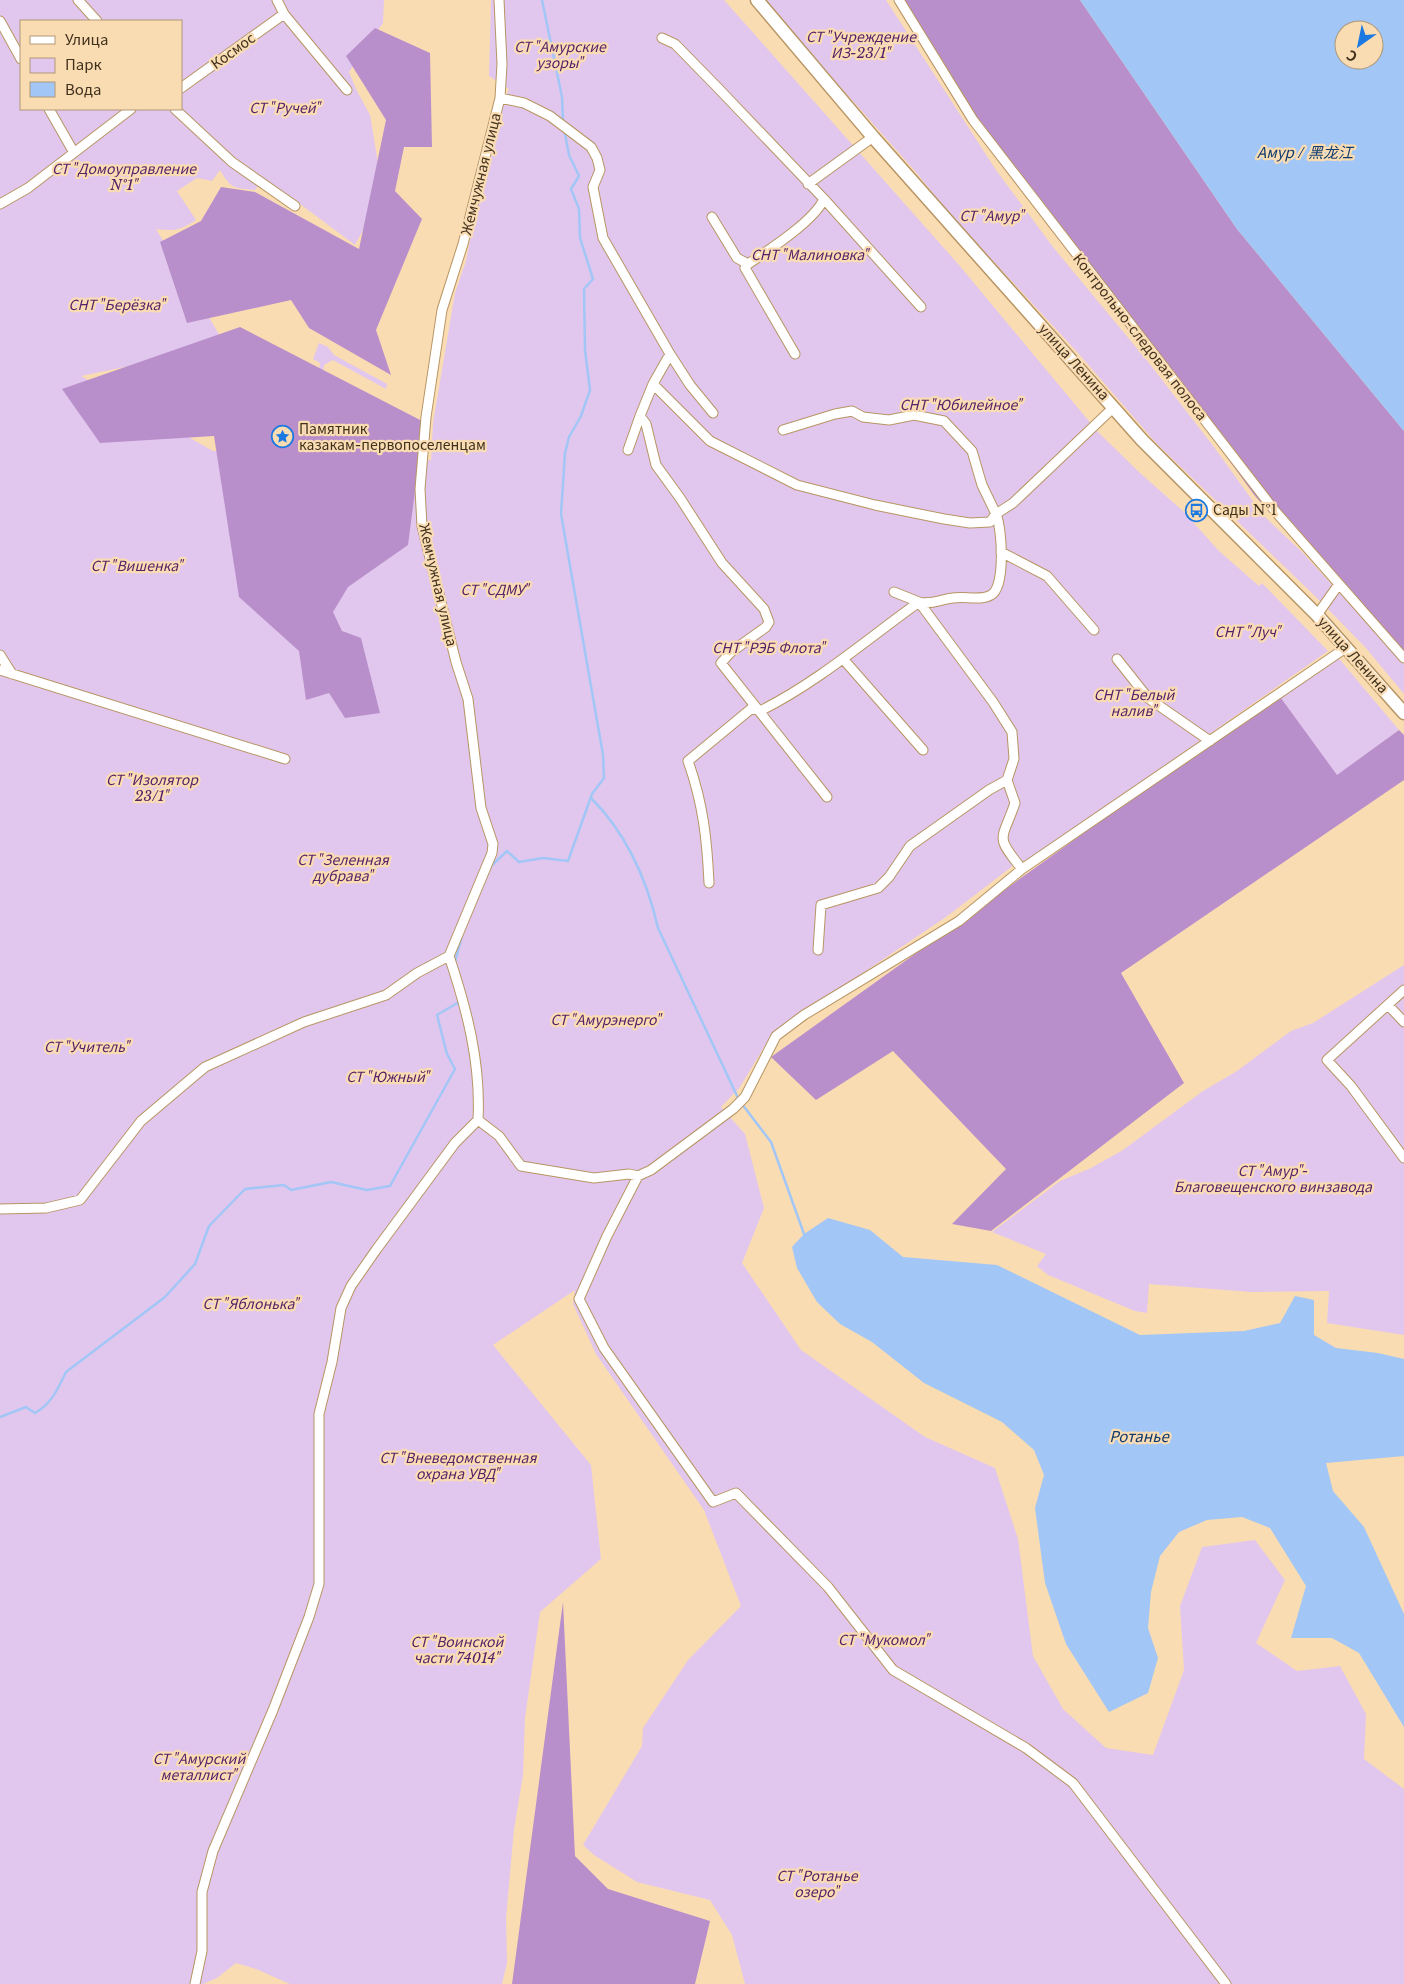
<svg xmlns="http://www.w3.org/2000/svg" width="1404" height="1984" font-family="'Libre Baskerville','Noto Sans SC',serif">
	<rect width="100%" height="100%" fill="#fadcb3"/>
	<path fill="#e1c7ed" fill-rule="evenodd" d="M 0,0 L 384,0 L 383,23 L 349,72 L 357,91 L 370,115 L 383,193 L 355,245 L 292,198 L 263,180 L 255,190 C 234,188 231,189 220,170 L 212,181 L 197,178 L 177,191 L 196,220 C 179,231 174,231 156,229 L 226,346 L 81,376 L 213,451 L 431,460 L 433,423 L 455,293 L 466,261 L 477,204 L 495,143 L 502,105 L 509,89 L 489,76 L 491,0 L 724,0 L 959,265 L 1098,432 L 1140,473 L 1183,511 L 1219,551 L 1259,586 L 1262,583 L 1328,651 L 1035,856 L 1014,865 L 946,917 L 772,1034 L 740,1087 L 721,1107 L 745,1134 L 764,1208 L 742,1263 L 801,1350 L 925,1437 L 995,1468 L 1018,1539 L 1033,1656 L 1063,1709 L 1106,1748 L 1153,1755 L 1184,1670 L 1180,1606 L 1202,1547 L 1255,1540 L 1285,1580 L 1256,1643 L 1297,1671 L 1340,1666 L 1366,1714 L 1364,1759 L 1404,1789 L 1404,1984 L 745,1984 L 732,1935 L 710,1900 L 637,1882 L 594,1855 L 583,1845 L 642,1746 L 643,1728 L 688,1660 L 741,1606 L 704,1510 L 596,1354 L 573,1304 L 575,1290 L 493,1345 L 591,1465 L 601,1559 L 540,1612 L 525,1718 L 523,1775 L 514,1829 L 506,1918 L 507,1963 L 502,1984 L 290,1984 L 256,1969 L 236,1963 L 217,1978 L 203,1984 L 0,1984 ZM 21,21 L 181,21 L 181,109 L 21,109 Z
		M 763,0 L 886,0 L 996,170 L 1053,247 L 1149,363 L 1214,447 L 1263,515 L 1303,553 L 1404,664 L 1404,694 L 1365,647 L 1319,600 L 1157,444 L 1078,353 L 948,212 L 915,171 Z
		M 319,343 L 328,347 L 334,355 L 387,384 L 386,389 L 333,360 L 324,365 L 315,425 L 311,422 L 320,363 L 313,359 Z
		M 1336,655 L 1399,730 L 1337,776 L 1278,694 Z
		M 1404,965 L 1404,1335 L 1327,1323 L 1329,1291 L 1251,1292 L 1149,1284 L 1147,1313 L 1135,1311 L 1048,1275 L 1037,1266 L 1046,1254 L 992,1232 L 1060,1181 L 1091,1168 L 1123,1150 L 1203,1091 L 1237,1071 L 1291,1031 L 1313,1023 Z"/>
	<path fill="#b98fcb" d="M 894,0 L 1080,0 L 1237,229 L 1404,431 L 1404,659 L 1255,496 L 1202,423 L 1046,223 L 960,102 Z
		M 375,28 L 430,53 L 432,147 L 404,147 L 395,191 L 422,219 L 376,330 L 391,375 L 309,328 L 291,300 L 187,323 L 160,242 L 201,221 L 221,187 L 255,192 L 359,249 L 386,120 L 346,56 Z
		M 240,327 L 424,422 L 408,545 L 348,587 L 333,612 L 342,631 L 361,638 L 380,713 L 345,718 L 329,693 L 306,700 L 299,651 L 239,597 L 214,436 L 100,443 L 62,389 Z
		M 1278,694 L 1337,775 L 1399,730 L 1404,735 L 1404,780 L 1121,973 L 1184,1083 L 991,1231 L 952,1224 L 1006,1169 L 893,1051 L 816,1100 L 771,1057 Z
		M 563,1602 L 575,1856 L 608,1889 L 710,1921 L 695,1984 L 512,1984 Z"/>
	<path fill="#a2c6f6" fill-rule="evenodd" d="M 1080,0 L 1404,0 L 1404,431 L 1237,229 ZM 1344,30 L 1374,30 L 1374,60 L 1344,60 Z
		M 828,1218 L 870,1230 L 903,1257 L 997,1265 L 1140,1335 L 1244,1331 L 1280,1323 L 1295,1296 L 1314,1300 L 1314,1335 L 1336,1348 L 1378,1353 L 1404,1359 L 1404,1456 L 1326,1463 L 1333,1491 L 1364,1527 L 1404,1614 L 1404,1727 L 1359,1653 L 1332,1638 L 1291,1638 L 1306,1586 L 1270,1528 L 1242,1517 L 1207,1520 L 1179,1532 L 1160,1556 L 1151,1592 L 1148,1628 L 1158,1658 L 1148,1693 L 1109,1712 L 1066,1644 L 1045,1583 L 1035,1508 L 1044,1475 L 1034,1450 L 1002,1422 L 924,1383 L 872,1342 L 840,1324 L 817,1302 L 797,1268 L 792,1247 L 804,1234 Z"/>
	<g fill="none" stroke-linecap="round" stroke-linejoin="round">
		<path stroke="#a2c6f6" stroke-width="2.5" d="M 542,0 L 562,97 L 563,122
			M 591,798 C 626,833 647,880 658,928 L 739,1100
			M 491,866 L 507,851 L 519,862 L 543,858 L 568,861 L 592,794 L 604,778 L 603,755 L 561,514 L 565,453 L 569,437 L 581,416 L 590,390 L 585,350 L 584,289 L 593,279 L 580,238 L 579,209 L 571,189 L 579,176 L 569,155 L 564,129
			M 455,962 L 462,936
			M 742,1104 L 771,1142 L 804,1234
			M 0,1417 L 26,1407 L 35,1413 C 51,1404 58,1389 66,1372 L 165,1297 L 195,1264 L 209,1226 L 245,1189 L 284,1185 L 291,1190 L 331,1182 L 367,1190 L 390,1186 L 455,1069 L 447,1054 L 437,1015 L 459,1002"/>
		<defs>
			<path id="street" d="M 78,0 L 97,21
				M 277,0 L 284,14 L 347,90
				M 899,0 L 973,120 L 1275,511 L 1404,658
				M 0,21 L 21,59
				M 662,38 L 675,44 L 719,89 L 824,199 L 921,307
				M 181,88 L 284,14
				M 500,98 L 524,103 L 550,116 L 591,147 L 597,158 L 600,170 L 593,187 L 603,238 L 670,354 L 690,385 L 713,413
				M 49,109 L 73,151
				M 175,109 L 232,162 L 295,206
				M 808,184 L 873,137
				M 0,204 L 28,188 L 131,109
				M 712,217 L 737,258 L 748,264 C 769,250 814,221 824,199
				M 748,264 L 745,268 L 795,354
				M 670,354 L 653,384 L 710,441 L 797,485 L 875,505 L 944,519 L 970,523 L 990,522 L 996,514 C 1002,528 1006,587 991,595 C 981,601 965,596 953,598 C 942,599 931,605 919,602 C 866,640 818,682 760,711 L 752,708 L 688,761 C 703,803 707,839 709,883
				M 653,384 L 640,416 L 646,424 L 656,465 L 680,498 L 722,563 L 764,609 L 769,622 L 766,627 L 731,652 L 721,663 L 827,797
				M 783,430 L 835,414 L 852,411 L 863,417 L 889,420 L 914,415 L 944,421 L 972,451 L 982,485 L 996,514 L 1013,503 L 1114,407
				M 628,450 L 640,416
				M 1001,552 L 1047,576 L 1094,630
				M 894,592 L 919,602 L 993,702 L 1012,732 L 1014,759 L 1007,780 L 1015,803 C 1002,841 994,835 1022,869
				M 1317,615 L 1339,584
				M 0,655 L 12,674
				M 1117,659 L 1148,698 L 1210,741
				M 844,660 L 923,750
				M 0,670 L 285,759
				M 818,950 L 821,905 L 878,888 L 889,877 L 910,846 L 989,790 L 1007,780
				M 449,956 L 492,853 L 493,844 L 481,808 L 468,699 L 456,662 L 422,526 L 420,489 L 426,417 L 442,310 L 463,244 L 500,98 L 502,64 L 499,0
				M 1404,990 L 1327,1060 L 1351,1086 L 1404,1158
				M 1388,1005 L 1404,1022
				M 478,1120 L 499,1136 L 521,1166 L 594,1178 L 629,1174 L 638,1176 L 651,1170 L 733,1109 L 745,1097 L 776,1036 L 804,1015 L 959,921 L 1022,869 L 1347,647
				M 638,1176 L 607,1236 L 579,1299 L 604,1348 L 713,1502 L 736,1493 L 828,1587 L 893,1670 L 1026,1748 L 1073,1783 L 1226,1984
				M 0,1209 L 46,1208 L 80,1200 L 141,1121 L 205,1067 L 304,1022 L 386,995 L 417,973 L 449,956
				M 195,1984 L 202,1951 L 202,1892 L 213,1851 L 273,1710 L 309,1617 L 319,1584 L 319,1414 L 332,1362 L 341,1308 L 351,1286 L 376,1250 L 455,1143 L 478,1120 C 481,1063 467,1010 449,956"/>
			<path id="secondary" d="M 757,0 L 873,137 L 1142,440 L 1317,615 L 1404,713"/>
		</defs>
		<use href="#street" stroke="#b89563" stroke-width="11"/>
		<use href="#secondary" stroke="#b89563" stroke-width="15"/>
		<use href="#street" stroke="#fff" stroke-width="9"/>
		<use href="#secondary" stroke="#fff" stroke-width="12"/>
	</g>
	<defs>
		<symbol id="sight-ring" viewBox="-11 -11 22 22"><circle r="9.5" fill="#fadcb3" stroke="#1c79e2" stroke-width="1.5"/><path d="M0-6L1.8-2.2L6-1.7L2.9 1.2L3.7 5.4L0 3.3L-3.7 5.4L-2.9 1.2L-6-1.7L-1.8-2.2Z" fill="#1c79e2"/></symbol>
		<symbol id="bus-ring" viewBox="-11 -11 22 22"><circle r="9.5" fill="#fadcb3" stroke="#1c79e2" stroke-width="1.5"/><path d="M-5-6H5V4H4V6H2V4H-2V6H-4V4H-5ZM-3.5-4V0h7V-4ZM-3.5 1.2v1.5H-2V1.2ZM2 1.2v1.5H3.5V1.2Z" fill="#1c79e2"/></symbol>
	</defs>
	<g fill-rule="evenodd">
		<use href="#sight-ring" x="270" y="424" width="25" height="25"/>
		<use href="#bus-ring" x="1184" y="498" width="25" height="25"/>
	</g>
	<g text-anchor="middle" stroke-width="4.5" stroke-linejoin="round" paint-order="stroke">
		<g font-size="14" font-style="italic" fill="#562169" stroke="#fadcb3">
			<text x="861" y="42">СТ "Учреждение<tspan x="861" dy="16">ИЗ-23/1"</tspan></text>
			<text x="560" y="52">СТ "Амурские<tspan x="560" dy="16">узоры"</tspan></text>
			<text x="285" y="113">СТ "Ручей"</text>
			<text x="124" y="174">СТ "Домоуправление<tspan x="124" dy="16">№1"</tspan></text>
			<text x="992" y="221">СТ "Амур"</text>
			<text x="810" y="260">СНТ "Малиновка"</text>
			<text x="117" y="310">СНТ "Берёзка"</text>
			<text x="961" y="410">СНТ "Юбилейное"</text>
			<text x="137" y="571">СТ "Вишенка"</text>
			<text x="495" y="595">СТ "СДМУ"</text>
			<text x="1248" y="637">СНТ "Луч"</text>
			<text x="769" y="653">СНТ "РЭБ Флота"</text>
			<text x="1134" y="700">СНТ "Белый<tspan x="1134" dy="16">налив"</tspan></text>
			<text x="152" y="785">СТ "Изолятор<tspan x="152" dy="16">23/1"</tspan></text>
			<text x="343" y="865">СТ "Зеленная<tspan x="343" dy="16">дубрава"</tspan></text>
			<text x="606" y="1025">СТ "Амурэнерго"</text>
			<text x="87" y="1052">СТ "Учитель"</text>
			<text x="388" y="1082">СТ "Южный"</text>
			<text x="1273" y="1176">СТ "Амур"-<tspan x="1273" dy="16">Благовещенского винзавода</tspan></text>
			<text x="251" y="1309">СТ "Яблонька"</text>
			<text x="458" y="1463">СТ "Вневедомственная<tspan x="458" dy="16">охрана УВД"</tspan></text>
			<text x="884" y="1645">СТ "Мукомол"</text>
			<text x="457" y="1647">СТ "Воинской<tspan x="457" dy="16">части 74014"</tspan></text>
			<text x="199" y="1764">СТ "Амурский<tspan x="199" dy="16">металлист"</tspan></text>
			<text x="817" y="1881">СТ "Ротанье<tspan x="817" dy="16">озеро"</tspan></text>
		</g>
		<g font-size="14" fill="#40311d" stroke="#fadcb3">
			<text transform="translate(233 51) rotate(-36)" y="5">Космос</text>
			<text transform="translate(481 174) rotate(-76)" y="5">Жемчужная улица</text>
			<text transform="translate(1140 337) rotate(52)" y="5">Контрольно-следовая полоса</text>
			<text transform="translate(1074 362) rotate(48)" y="5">улица Ленина</text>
			<text transform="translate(438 585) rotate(77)" y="5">Жемчужная улица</text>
			<text transform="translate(1353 655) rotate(48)" y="5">улица Ленина</text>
		</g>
		<g font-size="14" fill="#40311d" stroke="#fadcb3" text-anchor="start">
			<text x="299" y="434">Памятник<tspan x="299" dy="16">казакам-первопоселенцам</tspan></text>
			<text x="1213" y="515">Сады №1</text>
		</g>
		<g font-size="15" font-style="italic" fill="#103b6f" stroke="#fadcb3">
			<text x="1305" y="158">Амур / 黑龙江</text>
			<text x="1139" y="1442">Ротанье</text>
		</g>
	</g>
	<rect x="20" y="20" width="162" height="90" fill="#fadcb3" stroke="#b09877"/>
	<rect x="30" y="36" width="25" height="8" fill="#ffffff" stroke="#b09877"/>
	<text x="65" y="45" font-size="15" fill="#40311d">Улица</text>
	<rect x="30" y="58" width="25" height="15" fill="#e1c7ed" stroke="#b09877"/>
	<text x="65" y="70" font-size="15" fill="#40311d">Парк</text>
	<rect x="30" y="82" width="25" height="15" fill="#a2c6f6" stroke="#b09877"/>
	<text x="65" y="95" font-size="15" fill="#40311d">Вода</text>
	<g transform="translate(1359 45) rotate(213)"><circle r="24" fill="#fadcb3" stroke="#b09877"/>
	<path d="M0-4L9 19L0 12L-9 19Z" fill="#1c79e2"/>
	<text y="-8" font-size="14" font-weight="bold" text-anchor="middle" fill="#40311d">С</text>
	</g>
</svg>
